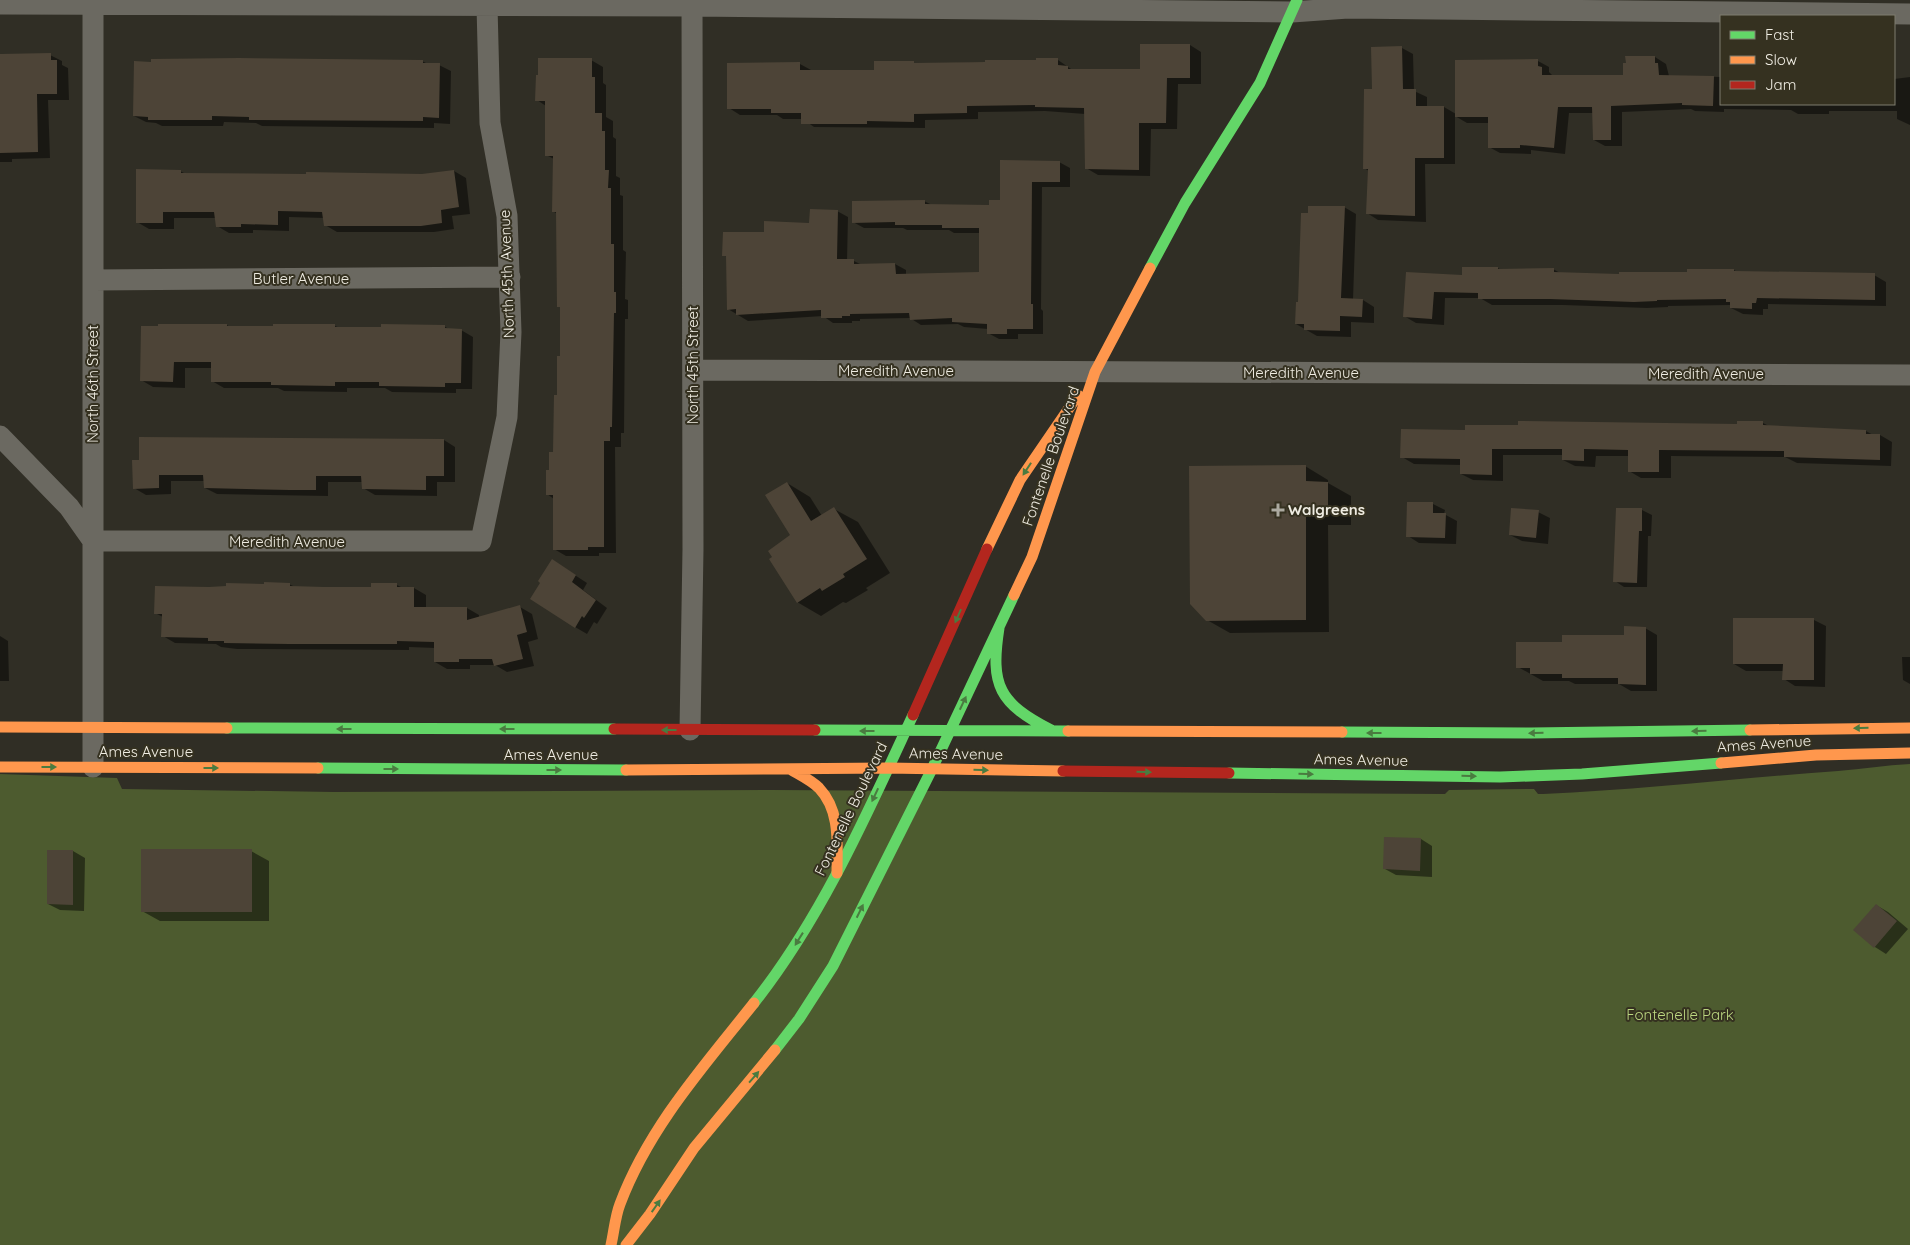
<svg xmlns="http://www.w3.org/2000/svg" width="1910" height="1245" font-family="Quicksand,sans-serif">
	<rect width="100%" height="100%" fill="#302e25"/>
	<path fill="#4d5b2f" d="M 1910,764 L 1910,1245 L 0,1245 L 0,774 L 117,778 L 122,789 L 334,792 L 774,790 L 1445,794 L 1449,790 L 1534,789 L 1538,794 L 1543,794 C 1641,790 1740,778 1838,771 C 1862,769 1886,765 1910,764 Z"/>
	<path fill="#0007" d="M 1190,45 L 1201,52 L 1201,84 L 1178,84 L 1177,129 L 1151,129 L 1150,176 L 1098,175 L 1086,168 L 1085,114 L 1045,111 L 978,112 L 978,119 L 925,120 L 925,128 L 814,127 L 803,119 L 783,119 L 777,115 L 740,115 L 729,108 L 800,64 L 811,70 L 875,71 L 914,63 L 916,64 L 1037,61 L 1037,59 L 1058,60 L 1074,71 L 1142,71 Z
		M 1402,48 L 1413,54 L 1414,91 L 1427,97 L 1427,107 L 1444,107 L 1456,114 L 1456,61 L 1538,61 L 1549,67 L 1549,72 L 1553,76 L 1624,76 L 1627,57 L 1655,57 L 1666,64 L 1669,76 L 1721,77 L 1721,104 L 1894,104 L 1894,79 L 1910,77 L 1910,125 L 1897,119 L 1897,111 L 1829,111 L 1829,114 L 1798,114 L 1791,110 L 1724,109 L 1724,112 L 1695,111 L 1691,109 L 1622,112 L 1622,146 L 1605,146 L 1594,140 L 1594,113 L 1569,113 L 1565,154 L 1531,150 L 1531,154 L 1500,153 L 1489,147 L 1489,123 L 1467,123 L 1455,116 L 1455,164 L 1425,164 L 1426,222 L 1378,220 L 1367,213 L 1369,171 L 1364,168 L 1373,91 Z
		M 0,55 L 50,55 L 62,61 L 62,65 L 68,68 L 69,100 L 48,100 L 50,158 L 12,159 L 12,162 L 0,162 Z
		M 591,60 L 603,67 L 603,83 L 606,85 L 606,117 L 613,121 L 613,137 L 616,139 L 616,176 L 620,178 L 620,195 L 623,196 L 623,250 L 626,252 L 625,299 L 628,300 L 628,319 L 625,319 L 624,433 L 621,433 L 621,447 L 615,447 L 616,553 L 599,553 L 599,556 L 566,556 L 554,549 L 554,499 L 547,494 L 554,454 L 561,357 L 562,308 L 559,306 L 557,214 L 553,211 L 554,159 L 546,155 L 546,106 L 537,100 Z
		M 422,61 L 428,64 L 439,65 L 451,71 L 450,124 L 434,123 L 434,128 L 262,126 L 256,123 L 224,122 L 223,126 L 162,126 L 156,123 L 146,122 L 134,116 L 152,63 Z
		M 1059,162 L 1070,168 L 1070,187 L 1042,187 L 1041,309 L 1043,311 L 1043,334 L 1018,334 L 1018,339 L 999,339 L 988,333 L 988,329 L 964,327 L 958,324 L 921,325 L 910,318 L 860,319 L 860,321 L 852,321 L 852,323 L 833,323 L 823,316 L 748,321 L 728,309 L 727,257 L 724,255 L 765,234 L 810,225 L 837,211 L 848,217 L 847,261 L 854,261 L 862,265 L 895,264 L 906,270 L 906,275 L 980,273 L 980,233 L 954,233 L 949,230 L 907,230 L 903,228 L 864,228 L 853,222 L 924,201 L 932,205 L 991,207 Z
		M 180,171 L 186,174 L 423,175 L 454,171 L 466,178 L 470,214 L 452,216 L 454,229 L 434,232 L 337,232 L 325,225 L 324,218 L 289,217 L 289,231 L 253,230 L 253,233 L 229,233 L 217,226 L 216,218 L 174,218 L 174,229 L 149,229 L 137,222 Z
		M 1344,207 L 1356,214 L 1353,300 L 1363,300 L 1374,307 L 1374,323 L 1351,322 L 1351,337 L 1317,336 L 1296,324 L 1299,303 Z
		M 1498,268 L 1501,270 L 1553,269 L 1560,273 L 1620,275 L 1734,270 L 1739,273 L 1874,275 L 1886,282 L 1886,306 L 1768,304 L 1768,309 L 1763,309 L 1763,315 L 1743,314 L 1731,308 L 1731,305 L 1668,306 L 1668,307 L 1647,308 L 1563,305 L 1492,305 L 1480,298 L 1445,298 L 1444,325 L 1416,323 L 1404,316 L 1407,273 L 1464,276 Z
		M 160,325 L 227,325 L 231,328 L 275,328 L 275,325 L 335,326 L 340,328 L 444,326 L 450,330 L 461,330 L 473,337 L 472,389 L 456,389 L 456,393 L 392,392 L 385,388 L 347,388 L 347,392 L 284,391 L 278,388 L 224,388 L 212,381 L 212,368 L 185,368 L 185,388 L 153,387 L 141,380 Z
		M 1763,423 L 1769,426 L 1866,431 L 1873,435 L 1880,435 L 1892,442 L 1891,466 L 1797,463 L 1785,457 L 1671,456 L 1671,478 L 1641,478 L 1629,471 L 1629,456 L 1596,456 L 1595,467 L 1575,466 L 1563,460 L 1563,455 L 1503,455 L 1503,481 L 1473,480 L 1461,474 L 1461,465 L 1414,464 L 1402,457 L 1466,431 L 1738,425 Z
		M 444,440 L 455,447 L 455,482 L 437,482 L 437,496 L 375,495 L 363,488 L 363,482 L 328,482 L 328,496 L 217,494 L 205,488 L 205,481 L 171,481 L 171,494 L 146,495 L 134,488 L 134,461 Z
		M 1305,466 L 1328,480 L 1328,483 L 1351,496 L 1351,525 L 1328,525 L 1329,632 L 1230,633 L 1207,620 Z
		M 787,483 L 810,497 L 822,516 L 834,509 L 858,522 L 890,573 L 866,588 L 868,590 L 846,603 L 843,602 L 821,616 L 797,602 Z
		M 1433,504 L 1445,510 L 1444,514 L 1457,521 L 1456,544 L 1419,543 L 1408,536 Z
		M 1617,509 L 1642,510 L 1652,515 L 1651,536 L 1648,536 L 1647,587 L 1624,587 L 1615,581 Z
		M 1538,512 L 1550,518 L 1548,544 L 1522,541 L 1510,535 Z
		M 564,568 L 587,583 L 583,590 L 607,608 L 597,624 L 594,622 L 587,634 L 575,627 Z
		M 289,584 L 295,587 L 372,588 L 372,584 L 397,585 L 403,588 L 414,588 L 426,595 L 426,608 L 467,608 L 479,615 L 479,618 L 520,607 L 532,614 L 538,639 L 528,642 L 534,666 L 507,672 L 495,665 L 470,665 L 470,669 L 447,669 L 435,662 L 435,648 L 409,647 L 409,650 L 237,649 L 221,647 L 216,644 L 175,643 L 163,636 L 163,617 L 155,613 L 209,588 Z
		M 1814,620 L 1826,626 L 1825,687 L 1795,686 L 1784,679 L 1784,671 L 1746,671 L 1734,664 Z
		M 1645,628 L 1657,635 L 1657,691 L 1631,691 L 1619,684 L 1575,684 L 1569,681 L 1543,681 L 1518,667 L 1625,636 Z
		M 0,636 L 8,641 L 9,681 L 0,681 Z
		M 1902,657 L 1910,657 L 1910,684 L 1903,680 Z
		M 1421,839 L 1432,846 L 1432,877 L 1396,875 L 1385,869 Z
		M 73,851 L 85,858 L 84,911 L 60,910 L 48,904 Z
		M 251,851 L 269,861 L 269,921 L 160,921 L 142,911 Z
		M 1876,905 L 1888,912 L 1908,929 L 1886,954 L 1875,947 Z"/>
	<path fill="#4d4437" d="M 1140,44 L 1190,44 L 1190,78 L 1167,78 L 1166,123 L 1139,123 L 1139,170 L 1085,169 L 1084,108 L 1035,107 L 1035,105 L 967,106 L 967,113 L 914,114 L 914,122 L 867,121 L 867,124 L 801,124 L 801,113 L 771,113 L 771,109 L 727,109 L 727,63 L 800,62 L 800,70 L 874,70 L 874,61 L 914,61 L 914,63 L 985,62 L 985,60 L 1036,60 L 1036,58 L 1058,58 L 1058,65 L 1068,66 L 1068,69 L 1140,69 Z
		M 1402,46 L 1403,89 L 1416,89 L 1416,106 L 1444,106 L 1444,158 L 1415,158 L 1415,216 L 1366,214 L 1368,169 L 1363,169 L 1364,89 L 1372,89 L 1371,47 Z
		M 51,53 L 51,60 L 57,60 L 57,94 L 37,94 L 38,152 L 0,153 L 0,54 Z
		M 1625,56 L 1655,56 L 1655,63 L 1658,63 L 1659,75 L 1714,76 L 1713,106 L 1682,105 L 1682,103 L 1611,106 L 1611,140 L 1593,140 L 1592,107 L 1558,107 L 1554,148 L 1520,145 L 1520,148 L 1488,148 L 1488,117 L 1455,117 L 1455,60 L 1538,59 L 1538,66 L 1542,67 L 1542,75 L 1623,75 L 1623,63 L 1626,63 Z
		M 239,58 L 423,60 L 423,63 L 440,63 L 439,118 L 423,117 L 423,121 L 249,120 L 249,117 L 212,116 L 212,120 L 148,120 L 148,117 L 133,116 L 134,61 L 151,62 L 151,59 Z
		M 538,58 L 592,58 L 592,77 L 595,77 L 595,113 L 602,113 L 602,131 L 605,131 L 605,170 L 609,170 L 608,188 L 611,188 L 611,244 L 614,244 L 614,292 L 616,292 L 616,313 L 614,313 L 612,427 L 610,427 L 610,441 L 604,441 L 604,547 L 588,547 L 588,550 L 553,550 L 553,495 L 546,495 L 546,470 L 549,470 L 549,452 L 553,452 L 554,395 L 557,395 L 557,356 L 560,356 L 560,307 L 557,307 L 556,212 L 552,212 L 553,156 L 545,156 L 545,101 L 535,101 L 536,75 L 538,75 Z
		M 1000,160 L 1060,161 L 1060,182 L 1032,182 L 1031,304 L 1033,304 L 1033,329 L 1007,329 L 1007,334 L 987,334 L 987,324 L 952,322 L 952,318 L 910,320 L 909,313 L 850,314 L 850,316 L 842,316 L 842,318 L 821,318 L 821,310 L 736,315 L 736,309 L 727,310 L 726,256 L 722,256 L 723,232 L 764,232 L 764,221 L 809,223 L 810,209 L 838,210 L 837,259 L 854,259 L 854,264 L 895,263 L 896,274 L 979,272 L 979,228 L 942,228 L 942,225 L 895,225 L 895,222 L 852,223 L 852,201 L 925,200 L 925,204 L 989,205 L 989,200 L 1000,200 Z
		M 136,169 L 181,170 L 181,173 L 306,174 L 306,172 L 422,174 L 454,170 L 459,207 L 441,210 L 442,223 L 421,226 L 324,226 L 322,212 L 278,211 L 278,225 L 241,224 L 241,227 L 216,227 L 214,212 L 163,212 L 163,223 L 136,223 Z
		M 1308,206 L 1345,206 L 1341,298 L 1363,299 L 1362,317 L 1340,316 L 1340,331 L 1304,330 L 1304,324 L 1295,324 L 1296,302 L 1298,302 L 1301,213 L 1308,213 Z
		M 1462,267 L 1498,267 L 1498,269 L 1554,268 L 1554,272 L 1619,274 L 1619,272 L 1687,272 L 1687,269 L 1734,269 L 1734,271 L 1875,273 L 1875,300 L 1757,298 L 1756,303 L 1752,303 L 1752,309 L 1730,308 L 1730,302 L 1726,302 L 1726,299 L 1657,300 L 1657,301 L 1634,302 L 1550,299 L 1478,299 L 1478,293 L 1434,292 L 1432,319 L 1403,317 L 1406,272 L 1462,275 Z
		M 158,324 L 227,324 L 227,326 L 273,326 L 273,324 L 335,324 L 335,327 L 381,327 L 381,324 L 445,325 L 445,328 L 462,329 L 461,383 L 445,383 L 445,387 L 379,386 L 379,382 L 335,382 L 335,386 L 271,385 L 271,382 L 211,382 L 211,362 L 174,362 L 173,382 L 140,381 L 141,326 L 158,326 Z
		M 1518,421 L 1737,424 L 1737,421 L 1763,421 L 1763,425 L 1866,430 L 1866,434 L 1880,434 L 1880,460 L 1784,457 L 1784,451 L 1659,450 L 1659,472 L 1628,472 L 1628,450 L 1584,449 L 1584,461 L 1562,460 L 1562,449 L 1492,449 L 1492,475 L 1460,474 L 1460,459 L 1400,458 L 1401,429 L 1465,430 L 1465,425 L 1518,425 Z
		M 139,437 L 444,439 L 444,476 L 426,476 L 426,490 L 362,489 L 361,476 L 316,476 L 316,490 L 290,490 L 204,488 L 203,475 L 159,475 L 159,488 L 133,489 L 132,460 L 139,460 Z
		M 1306,465 L 1306,481 L 1328,482 L 1328,512 L 1306,512 L 1306,620 L 1206,621 L 1190,604 L 1189,466 Z
		M 787,482 L 811,521 L 834,507 L 867,559 L 843,574 L 845,577 L 822,591 L 820,588 L 797,603 L 769,559 L 772,557 L 768,551 L 790,535 L 765,495 Z
		M 1407,502 L 1433,502 L 1433,513 L 1446,513 L 1445,538 L 1406,537 Z
		M 1511,508 L 1539,510 L 1536,538 L 1509,535 Z
		M 1616,508 L 1642,508 L 1642,531 L 1639,531 L 1637,583 L 1613,582 Z
		M 552,559 L 576,575 L 572,582 L 596,600 L 584,618 L 582,616 L 575,628 L 530,599 L 540,583 L 538,581 Z
		M 264,582 L 290,583 L 290,586 L 324,587 L 371,587 L 371,583 L 397,583 L 397,587 L 414,587 L 414,607 L 467,607 L 467,620 L 520,605 L 527,632 L 517,635 L 523,659 L 494,666 L 492,659 L 459,659 L 459,662 L 434,662 L 434,642 L 397,641 L 397,644 L 290,644 L 224,643 L 224,641 L 208,641 L 208,638 L 161,637 L 162,614 L 154,614 L 155,586 L 209,587 L 226,586 L 226,583 L 264,584 Z
		M 1733,618 L 1814,618 L 1814,680 L 1782,680 L 1783,664 L 1733,664 Z
		M 1624,626 L 1646,627 L 1646,685 L 1618,684 L 1618,678 L 1562,678 L 1562,674 L 1530,674 L 1530,668 L 1516,668 L 1516,642 L 1562,642 L 1562,635 L 1624,635 Z
		M 1384,837 L 1421,838 L 1420,871 L 1383,869 Z
		M 141,849 L 252,849 L 252,912 L 141,912 Z
		M 47,850 L 73,850 L 73,905 L 47,904 Z
		M 1876,904 L 1897,921 L 1874,948 L 1853,930 Z"/>
	<g fill="none" stroke-linecap="round" stroke-linejoin="round">
		<path stroke="#6b6961" stroke-width="21" d="M 0,4 L 692,6 L 1292,12 L 1348,8 L 1910,14
			M 93,280 L 510,277
			M 693,370 L 1910,375
			M 0,436 L 69,507 L 93,541 L 481,541 L 507,417 L 511,332 L 507,216 L 490,123 L 487,6
			M 690,730 L 693,549 L 692,0
			M 93,767 L 93,0"/>
		<path stroke="#63d668" stroke-width="11" d="M 1150,268 L 1185,203 L 1260,83 L 1297,0
			M 999,628 C 990,686 999,703 1051,730
			M 227,728 L 614,729
			M 815,730 L 1068,731
			M 1342,732 L 1531,733 L 1750,730
			M 318,768 L 626,770
			M 1229,773 L 1500,777 L 1582,774 L 1721,763
			M 754,1003 C 822,917 867,814 913,715
			M 775,1050 L 799,1019 L 833,966 L 932,769 L 1014,595"/>
		<path stroke="#ff974d" stroke-width="11" d="M 987,549 L 1020,480 L 1078,395
			M 1014,595 L 1032,557 L 1095,372 L 1150,268
			M 0,727 L 227,728
			M 1750,730 L 1910,728
			M 1068,731 L 1342,732
			M 1721,763 L 1816,755 L 1910,753
			M 0,767 L 318,768
			M 790,769 C 800,775 811,780 819,788 C 841,811 837,844 837,873
			M 626,770 L 888,768 L 1063,771
			M 611,1245 C 614,1232 615,1217 620,1204 C 649,1127 704,1066 754,1003
			M 626,1245 L 650,1214 L 694,1148 L 775,1050"/>
		<path stroke="#b3261e" stroke-width="11" d="M 913,715 L 987,549
			M 614,729 L 815,730
			M 1063,771 L 1229,773"/>
	</g>
	<defs><path id="oneway-solid" d="M-6-.8H1V-3.2L6.5 0L1 3.2V.8H-6Z" transform="scale(1.25)"/></defs>
	<g fill="#4a7b40">
		<use href="#oneway-solid" transform="translate(1027 469) rotate(123)"/>
		<use href="#oneway-solid" transform="translate(958 616) rotate(114)"/>
		<use href="#oneway-solid" transform="translate(963 703) rotate(-65)"/>
		<use href="#oneway-solid" transform="translate(1861 728) rotate(179)"/>
		<use href="#oneway-solid" transform="translate(344 729) rotate(-180)"/>
		<use href="#oneway-solid" transform="translate(507 729) rotate(-180)"/>
		<use href="#oneway-solid" transform="translate(669 730) rotate(-180)"/>
		<use href="#oneway-solid" transform="translate(867 731) rotate(-180)"/>
		<use href="#oneway-solid" transform="translate(1699 731) rotate(179)"/>
		<use href="#oneway-solid" transform="translate(1374 733) rotate(-180)"/>
		<use href="#oneway-solid" transform="translate(1536 733) rotate(179)"/>
		<use href="#oneway-solid" transform="translate(49 767)"/>
		<use href="#oneway-solid" transform="translate(211 768)"/>
		<use href="#oneway-solid" transform="translate(391 769)"/>
		<use href="#oneway-solid" transform="translate(554 770)"/>
		<use href="#oneway-solid" transform="translate(981 770) rotate(1)"/>
		<use href="#oneway-solid" transform="translate(1144 772) rotate(1)"/>
		<use href="#oneway-solid" transform="translate(1306 774) rotate(1)"/>
		<use href="#oneway-solid" transform="translate(1469 776) rotate(1)"/>
		<use href="#oneway-solid" transform="translate(875 795) rotate(115)"/>
		<use href="#oneway-solid" transform="translate(860 911) rotate(-64)"/>
		<use href="#oneway-solid" transform="translate(799 939) rotate(122)"/>
		<use href="#oneway-solid" transform="translate(754 1077) rotate(-49)"/>
		<use href="#oneway-solid" transform="translate(656 1206) rotate(-55)"/>
	</g>
	<path fill="#acaaa0" stroke="#353120" stroke-width="2" d="M1275.5 502.5h5v5h5v5h-5v5h-5v-5h-5v-5h5z"/>
	<g text-anchor="middle" stroke-width="4" stroke-linejoin="round" paint-order="stroke">
		<g font-size="15" fill="#efece2" stroke="#353120">
			<text transform="translate(507 274) rotate(-92)" y="5">North 45th Avenue</text>
			<text x="301" y="284">Butler Avenue</text>
			<text transform="translate(693 365) rotate(-90)" y="5">North 45th Street</text>
			<text x="896" y="376">Meredith Avenue</text>
			<text x="1301" y="378">Meredith Avenue</text>
			<text x="1706" y="379">Meredith Avenue</text>
			<text transform="translate(93 384) rotate(-90)" y="5">North 46th Street</text>
			<text transform="translate(1051 456) rotate(-71)" y="5">Fontenelle Boulevard</text>
			<text x="287" y="547">Meredith Avenue</text>
			<text transform="translate(1764 744) rotate(-4)" y="5">Ames Avenue</text>
			<text x="146" y="757">Ames Avenue</text>
			<text transform="translate(956 754) rotate(1)" y="5">Ames Avenue</text>
			<text x="551" y="760">Ames Avenue</text>
			<text transform="translate(1361 760) rotate(1)" y="5">Ames Avenue</text>
			<text transform="translate(851 809) rotate(-64)" y="5">Fontenelle Boulevard</text>
		</g>
		<g font-size="15" font-weight="bold" fill="#efece2" stroke="#353120" text-anchor="start">
			<text x="1288" y="515">Walgreens</text>
		</g>
		<g font-size="15" fill="#bcd781" stroke="#353120">
			<text x="1680" y="1020">Fontenelle Park</text>
		</g>
	</g>
	<rect x="1720" y="15" width="175" height="90" fill="#353120" stroke="#7f7c6e"/>
	<rect x="1730" y="31" width="25" height="8" fill="#63d668" stroke="#7f7c6e"/>
	<text x="1765" y="40" font-size="15" fill="#efece2">Fast</text>
	<rect x="1730" y="56" width="25" height="8" fill="#ff974d" stroke="#7f7c6e"/>
	<text x="1765" y="65" font-size="15" fill="#efece2">Slow</text>
	<rect x="1730" y="81" width="25" height="8" fill="#b3261e" stroke="#7f7c6e"/>
	<text x="1765" y="90" font-size="15" fill="#efece2">Jam</text>
</svg>
